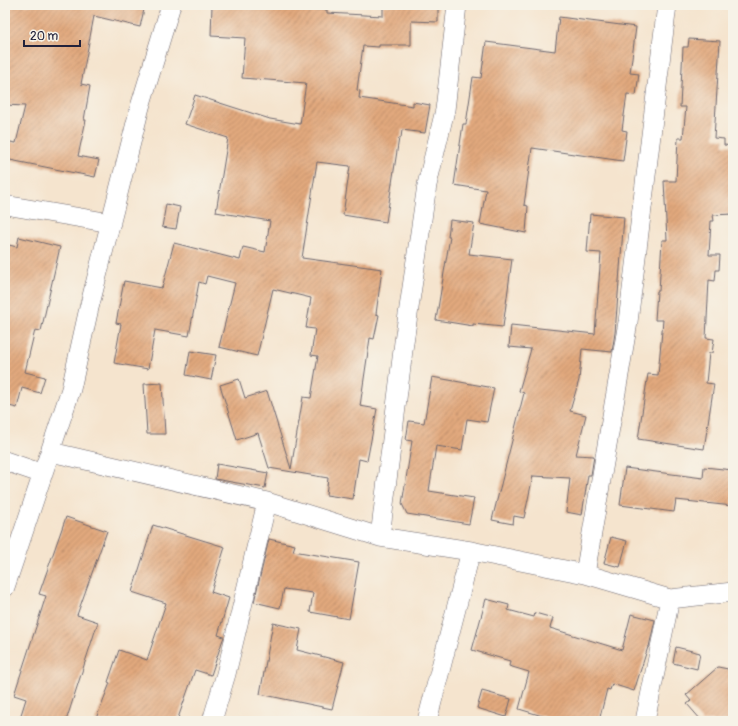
<svg xmlns="http://www.w3.org/2000/svg" width="738" height="726" font-family="Pangolin,sans-serif">
	<defs>
		<pattern id="building-hatch" width="6" height="6" patternUnits="userSpaceOnUse"><rect width="6" height="6" fill="#e2a97e"/><path d="M-1 1l2-2M0 6l6-6M5 7l2-2" fill="none" stroke="#b78968"/></pattern>
	</defs>
	<rect width="100%" height="100%" fill="#f7f3e8"/>
	<filter id="ink" filterUnits="userSpaceOnUse"><feTurbulence type="fractalNoise" baseFrequency=".025" numOctaves="2"/><feDisplacementMap in="SourceGraphic" scale="8" xChannelSelector="R" yChannelSelector="G"/><feConvolveMatrix kernelMatrix="1 2 1 2 8 2 1 2 1" color-interpolation-filters="sRGB"/></filter>
	<filter id="wash" filterUnits="userSpaceOnUse"><feTurbulence type="fractalNoise" baseFrequency=".012" numOctaves="4" result="noise"/><feDisplacementMap in="SourceGraphic" scale="16" xChannelSelector="R" yChannelSelector="G"/><feGaussianBlur stdDeviation="0.9" result="paint"/><feColorMatrix in="noise" values="0 0 0 0 0 0 0 0 0 0 0 0 0 0 0 0 0 1.4 0 .05"/><feComposite in="paint" operator="in"/></filter>
	<g filter="url(#wash)">
		<rect width="100%" height="100%" fill="#f5e4ce"/>
		<g id="blocks">
			<path fill="url(#building-hatch)" d="M 5,5 L 145,5 L 140,27 L 94,16 L 81,84 L 90,86 L 84,120 L 86,120 L 78,156 L 99,160 L 95,177 L 5,159 L 5,141 L 16,143 L 25,106 L 5,105 Z
				M 212,5 L 275,6 L 275,8 L 327,10 L 327,13 L 383,16 L 383,5 L 438,5 L 438,22 L 411,21 L 411,45 L 379,45 L 379,47 L 363,46 L 357,90 L 360,91 L 359,98 L 413,106 L 413,102 L 430,105 L 425,133 L 402,130 L 401,138 L 399,138 L 386,222 L 343,215 L 350,166 L 317,162 L 302,258 L 382,269 L 376,314 L 379,315 L 374,339 L 370,338 L 360,406 L 377,409 L 367,461 L 359,459 L 353,499 L 326,495 L 328,478 L 269,468 L 258,433 L 237,440 L 220,385 L 239,379 L 245,398 L 267,391 L 291,469 L 303,397 L 311,398 L 318,356 L 311,355 L 315,329 L 306,328 L 311,298 L 273,289 L 257,356 L 219,347 L 235,283 L 207,276 L 205,284 L 199,282 L 189,336 L 155,330 L 148,369 L 114,363 L 121,324 L 116,323 L 124,281 L 162,288 L 174,243 L 240,260 L 243,247 L 265,252 L 270,221 L 216,212 L 228,138 L 185,124 L 195,95 L 270,119 L 300,124 L 306,83 L 242,78 L 245,38 L 211,36 Z
				M 559,17 L 636,27 L 630,73 L 639,74 L 636,95 L 627,94 L 622,130 L 627,131 L 623,161 L 532,148 L 524,205 L 528,206 L 526,233 L 480,224 L 486,190 L 454,185 L 463,124 L 466,124 L 473,77 L 481,78 L 486,42 L 555,51 Z
				M 689,39 L 720,41 L 714,138 L 724,139 L 724,145 L 733,146 L 733,214 L 713,215 L 714,221 L 711,221 L 709,255 L 720,255 L 719,270 L 716,270 L 715,281 L 709,280 L 706,338 L 714,339 L 712,353 L 709,353 L 706,383 L 714,384 L 704,449 L 638,439 L 648,374 L 658,375 L 663,320 L 655,320 L 657,291 L 659,291 L 662,240 L 667,240 L 664,181 L 676,181 L 678,138 L 683,138 L 686,107 L 680,107 L 683,47 L 688,47 Z
				M 166,204 L 180,207 L 176,229 L 162,227 Z
				M 590,214 L 624,217 L 615,333 L 612,352 L 582,349 L 579,380 L 570,411 L 586,415 L 576,455 L 594,456 L 591,475 L 588,475 L 582,515 L 566,512 L 570,478 L 533,476 L 524,518 L 514,516 L 513,524 L 492,520 L 524,393 L 519,391 L 531,349 L 509,347 L 511,325 L 595,334 L 601,253 L 587,252 Z
				M 450,220 L 474,223 L 469,254 L 512,259 L 503,327 L 473,324 L 473,326 L 436,320 L 450,237 L 448,237 Z
				M 19,237 L 60,247 L 41,331 L 35,330 L 25,372 L 45,377 L 40,393 L 22,388 L 17,408 L 5,405 L 5,244 L 17,247 Z
				M 190,351 L 216,355 L 211,380 L 186,375 Z
				M 432,377 L 494,388 L 487,422 L 467,419 L 462,450 L 436,446 L 429,491 L 474,498 L 469,524 L 407,514 L 402,504 L 412,441 L 406,440 L 409,421 L 424,423 Z
				M 162,383 L 165,434 L 147,434 L 144,384 Z
				M 217,464 L 268,473 L 265,488 L 215,479 Z
				M 704,467 L 733,470 L 733,506 L 676,500 L 674,512 L 620,505 L 625,468 L 703,478 Z
				M 66,517 L 107,531 L 77,615 L 98,622 L 66,721 L 19,721 L 26,699 L 14,695 L 46,596 L 39,594 Z
				M 153,525 L 225,547 L 211,592 L 229,598 L 218,635 L 224,637 L 222,642 L 211,675 L 195,670 L 177,721 L 95,721 L 110,683 L 108,682 L 119,650 L 147,660 L 166,603 L 132,592 Z
				M 611,537 L 627,541 L 620,567 L 604,563 Z
				M 269,539 L 295,545 L 293,551 L 359,562 L 349,619 L 310,612 L 313,593 L 284,589 L 280,608 L 254,602 Z
				M 486,599 L 509,605 L 508,610 L 534,617 L 535,613 L 553,618 L 550,628 L 622,650 L 631,614 L 655,620 L 649,647 L 648,647 L 634,691 L 612,684 L 610,690 L 607,689 L 599,721 L 548,721 L 549,718 L 519,709 L 529,672 L 509,666 L 510,661 L 472,650 Z
				M 273,623 L 301,629 L 297,650 L 344,662 L 332,709 L 260,694 Z
				M 676,647 L 700,653 L 697,669 L 673,663 Z
				M 718,667 L 733,670 L 733,721 L 702,721 L 687,704 L 691,701 L 686,695 Z
				M 482,691 L 511,699 L 506,717 L 477,708 Z"/>
		</g>
	</g>
	<g filter="url(#ink)">
		<use href="#blocks" fill-opacity="0" stroke="#6c666e" stroke-width="1"/>
		<g fill="none" stroke-linecap="round" stroke-linejoin="round">
			<defs>
				<path id="street" d="M 5,205 L 111,223
					M 51,452 L 267,502 L 380,537 L 471,551 L 585,574 L 670,599 L 733,592
					M 5,461 L 43,474
					M 380,537 L 404,342 L 427,185 L 445,110 L 457,5
					M 585,574 L 628,322 L 667,5
					M 5,587 L 71,389 L 89,308 L 140,107 L 171,5
					M 212,721 L 226,674 L 267,502
					M 427,721 L 471,551
					M 645,721 L 670,599"/>
			</defs>
			<use href="#street" stroke="#6c666e" stroke-width="20"/>
			<use href="#street" stroke="#fff" stroke-width="19"/>
		</g>
	</g>
	<rect width="738" height="726" fill="none" stroke="#f7f3e8" stroke-width="20"/>
	<path d="M24 40v6h56v-6" fill="none" stroke="#22223b" stroke-width="2"/>
	<text x="30" y="40" font-size="12" fill="#22223b" stroke="#f7f3e8" stroke-width="3" paint-order="stroke">20 m</text>
</svg>
